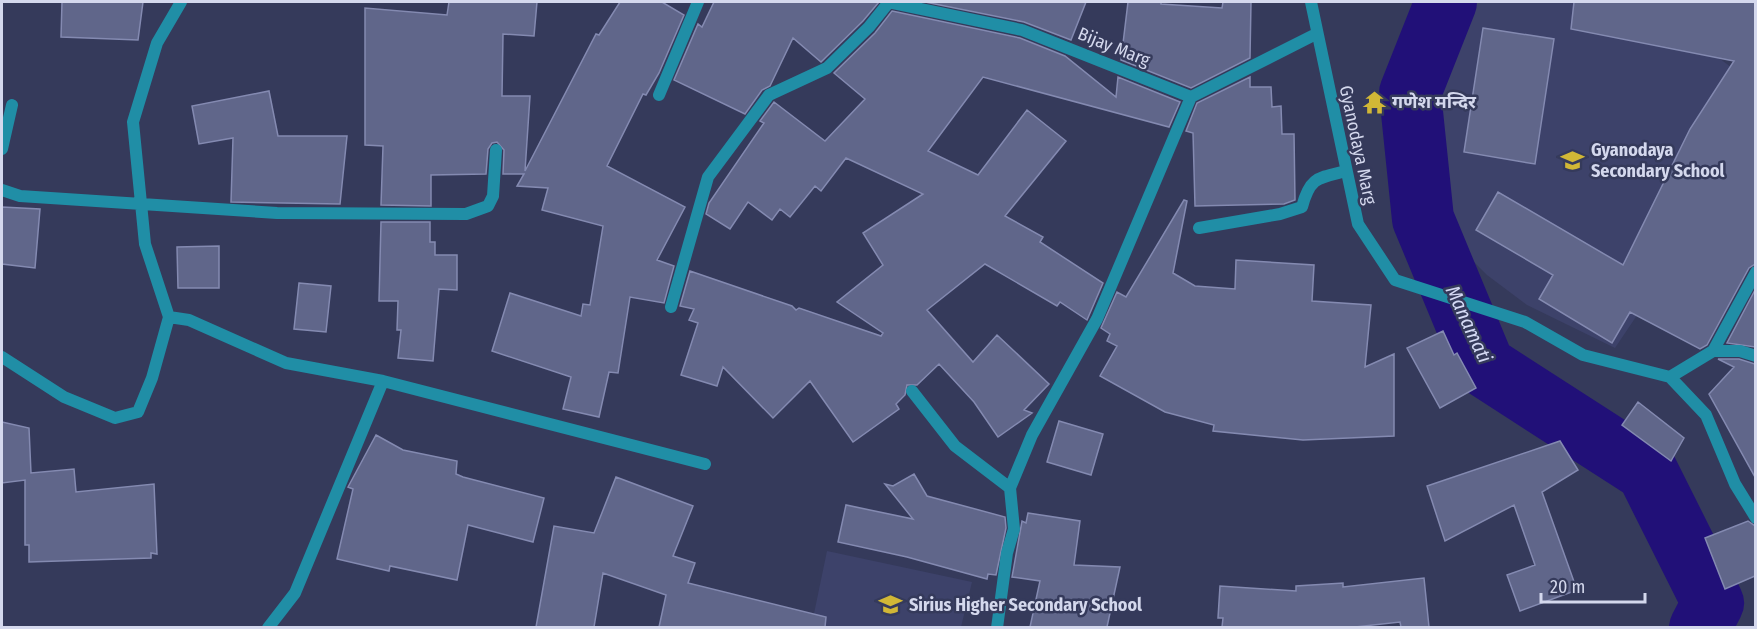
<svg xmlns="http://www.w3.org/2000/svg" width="1757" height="629" font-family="'Fira Sans Condensed','Noto Sans Devanagari',sans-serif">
	<rect width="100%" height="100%" fill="#353a5b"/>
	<path fill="#3d426a" d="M 1463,2 L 1728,2 L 1716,56 L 1750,81 L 1658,284 L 1615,348 L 1527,305 L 1487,275 L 1447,235 L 1430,179 L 1423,140 L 1423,89 L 1447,9 Z
		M 827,551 L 972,582 L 961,627 L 811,628 Z"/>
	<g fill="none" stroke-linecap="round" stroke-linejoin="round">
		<path stroke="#211078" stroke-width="62" d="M 1446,2 L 1410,93 L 1423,219 L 1484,366 L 1647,471 L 1713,603 L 1700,628"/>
	</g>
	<path fill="#60668a" stroke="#848ab1" stroke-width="1.5" d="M 62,2 L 143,2 L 138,40 L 61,37 Z
		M 449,2 L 537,2 L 534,36 L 503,34 L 502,96 L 530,96 L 525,171 L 596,34 L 599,35 L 620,2 L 662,2 L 684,15 L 659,73 L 646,95 L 643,94 L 607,166 L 685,207 L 657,260 L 674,266 L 664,303 L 630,297 L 618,373 L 609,372 L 599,417 L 563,409 L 571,377 L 492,351 L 510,293 L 581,316 L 583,304 L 590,305 L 603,226 L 542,210 L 548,188 L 517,186 L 524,174 L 503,174 L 504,150 L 497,142 L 492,143 L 488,149 L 486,174 L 431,175 L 431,206 L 381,205 L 383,146 L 365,145 L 365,8 L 447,15 Z
		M 714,2 L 879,2 L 863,21 L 821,62 L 793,38 L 770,86 L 762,90 L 745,114 L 674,80 L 698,24 L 702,27 Z
		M 925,2 L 1086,2 L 1071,40 L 1024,22 Z
		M 1128,2 L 1161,2 L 1161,4 L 1222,8 L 1223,2 L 1251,2 L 1250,58 L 1191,88 L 1121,60 Z
		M 1574,2 L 1755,2 L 1755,264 L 1749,268 L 1707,345 L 1700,349 L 1630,312 L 1612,343 L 1539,299 L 1553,275 L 1476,230 L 1498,192 L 1623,265 L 1690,129 L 1734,61 L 1571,29 Z
		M 892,11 L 1020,38 L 1065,56 L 1116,97 L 1118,77 L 1180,102 L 1169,127 L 983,77 L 928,151 L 978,175 L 1027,110 L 1066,141 L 1005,216 L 1043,237 L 1040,242 L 1103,283 L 1087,320 L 1060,302 L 1057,306 L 985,264 L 927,310 L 973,362 L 997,335 L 1049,384 L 1024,410 L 1032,413 L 998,437 L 974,402 L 939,364 L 917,385 L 907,385 L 905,395 L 896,404 L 899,409 L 853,442 L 810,381 L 773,418 L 723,367 L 717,386 L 681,375 L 698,323 L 689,320 L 694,309 L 680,306 L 690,271 L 792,306 L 796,310 L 799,308 L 881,336 L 883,333 L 837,302 L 883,265 L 863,233 L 923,194 L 846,158 L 821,191 L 815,186 L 790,217 L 780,209 L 772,220 L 748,202 L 730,229 L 706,214 L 709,203 L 764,123 L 760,121 L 774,102 L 825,141 L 865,99 L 834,73 L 875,33 Z
		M 1483,28 L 1554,39 L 1535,164 L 1464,152 Z
		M 1250,77 L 1250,87 L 1271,87 L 1272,107 L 1281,106 L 1282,134 L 1294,134 L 1295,200 L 1284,204 L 1195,206 L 1193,133 L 1186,131 L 1197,103 Z
		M 269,91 L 278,136 L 347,136 L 340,204 L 231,202 L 233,138 L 199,144 L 192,106 Z
		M 1184,200 L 1187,201 L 1173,273 L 1195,286 L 1235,289 L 1236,260 L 1314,265 L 1312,301 L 1371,305 L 1365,367 L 1394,354 L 1394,436 L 1303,440 L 1213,431 L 1214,425 L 1165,412 L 1100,376 L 1117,346 L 1107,341 L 1110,334 L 1101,328 L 1117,292 L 1126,297 Z
		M 2,207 L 40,209 L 35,268 L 2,264 Z
		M 381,222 L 430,222 L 430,242 L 435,242 L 435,255 L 457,255 L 457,290 L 439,289 L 433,361 L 398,358 L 401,330 L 397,330 L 398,301 L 379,301 Z
		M 219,246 L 219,288 L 178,288 L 177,247 Z
		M 299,283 L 331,286 L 326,332 L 294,329 Z
		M 1755,290 L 1755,347 L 1727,343 Z
		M 1443,331 L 1454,355 L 1457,353 L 1476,388 L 1440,408 L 1407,348 Z
		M 1718,359 L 1739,359 L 1755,364 L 1755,477 L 1709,394 L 1734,367 Z
		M 1638,402 L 1684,438 L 1671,461 L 1622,425 Z
		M 1059,421 L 1103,434 L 1091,475 L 1047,462 Z
		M 2,422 L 29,428 L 31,473 L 74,469 L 76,492 L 154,484 L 157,554 L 151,553 L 151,558 L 29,562 L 29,545 L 25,545 L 25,480 L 2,483 Z
		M 376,435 L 403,450 L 457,461 L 456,474 L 463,477 L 544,498 L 533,542 L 468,525 L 457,580 L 390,566 L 389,571 L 337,559 L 353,489 L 348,487 Z
		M 1560,441 L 1578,470 L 1542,492 L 1577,590 L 1520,611 L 1507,575 L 1535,565 L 1514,505 L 1445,541 L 1427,486 Z
		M 914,474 L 927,496 L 1005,517 L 1006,528 L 996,575 L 988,574 L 987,579 L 907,557 L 838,542 L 846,505 L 913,519 L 885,484 L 893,486 Z
		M 616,477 L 693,506 L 673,556 L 695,563 L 688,583 L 826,617 L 825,627 L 659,627 L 666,595 L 603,573 L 594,627 L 536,627 L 554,526 L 594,533 Z
		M 1028,513 L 1080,521 L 1074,565 L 1120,567 L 1107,627 L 1030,627 L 1040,581 L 1012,577 L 1022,521 L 1026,523 Z
		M 1748,521 L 1755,526 L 1755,576 L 1725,589 L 1705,538 Z
		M 1424,578 L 1429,627 L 1401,627 L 1400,622 L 1355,627 L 1222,627 L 1223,618 L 1218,618 L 1220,586 L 1296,591 L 1296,586 L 1343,583 L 1343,587 Z"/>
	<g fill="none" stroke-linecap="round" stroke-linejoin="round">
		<path stroke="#208ea6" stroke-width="12" d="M 887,2 L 1022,30 L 1191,97 L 1316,34
			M 1311,2 L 1358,224 L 1395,280 L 1525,322 L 1583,355 L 1670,377 L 1706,415 L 1735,484 L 1756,518
			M 659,95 L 698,2
			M 2,149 L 12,105
			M 2,190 L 20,196 L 277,213 L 466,214 L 488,206 L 493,196 L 496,150
			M 1199,228 L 1280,214 L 1302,207 C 1310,177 1318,178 1346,171
			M 671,307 L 708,177 L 769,95 L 827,68 L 869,27 L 889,2
			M 169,317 L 189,320 L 286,363 L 383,381 L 705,464
			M 1713,351 L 1740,351 L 1756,356
			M 2,357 L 64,397 L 115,418 L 138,412 L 152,378 L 169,317 L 145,244 L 133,122 L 157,43 L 181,2
			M 1670,377 L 1713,351 L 1756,272
			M 912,391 L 955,446 L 1010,488 L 1032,435 L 1097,319 L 1191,97
			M 268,628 L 295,593 L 383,381
			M 997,628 L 1007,553 L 1014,529 L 1010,488"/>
	</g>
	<defs>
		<symbol id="temple-bare" viewBox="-9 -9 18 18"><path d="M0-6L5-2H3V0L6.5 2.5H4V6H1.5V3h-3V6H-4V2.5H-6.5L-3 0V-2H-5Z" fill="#d1b736" stroke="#353a5b" stroke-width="2.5" paint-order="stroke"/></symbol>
		<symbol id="school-bare" viewBox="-9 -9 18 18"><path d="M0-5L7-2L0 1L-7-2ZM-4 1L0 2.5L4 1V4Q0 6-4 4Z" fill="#d1b736" stroke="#353a5b" stroke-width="2.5" paint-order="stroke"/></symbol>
	</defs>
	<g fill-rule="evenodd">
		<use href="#temple-bare" x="1358" y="86" width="33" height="33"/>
		<use href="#school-bare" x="1556" y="144" width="33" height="33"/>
		<use href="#school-bare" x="874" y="588" width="33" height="33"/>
	</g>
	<g text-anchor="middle" stroke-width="5" stroke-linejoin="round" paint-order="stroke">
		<g font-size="18" fill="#d4d8ed" stroke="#353a5b">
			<text transform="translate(1114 47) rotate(22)" y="6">Bijay Marg</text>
			<text transform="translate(1358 145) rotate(78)" y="6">Gyanodaya Marg</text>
		</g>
		<g font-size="18" font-weight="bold" fill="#d4d8ed" stroke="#353a5b" text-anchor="start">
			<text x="1392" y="108">गणेश मन्दिर</text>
			<text x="1591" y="156">Gyanodaya<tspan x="1591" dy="21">Secondary School</tspan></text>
			<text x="909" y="611">Sirius Higher Secondary School</text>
		</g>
		<g font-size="20" font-style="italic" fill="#d4d9f4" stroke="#353a5b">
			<text transform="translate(1469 324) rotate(65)" y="7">Manamati</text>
		</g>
	</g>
	<rect width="1757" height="629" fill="none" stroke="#d4d8ed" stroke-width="6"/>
	<path d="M1541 593v9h104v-9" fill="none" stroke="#d4d8ed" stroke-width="3"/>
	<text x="1550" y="593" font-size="18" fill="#d4d8ed" stroke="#353a5b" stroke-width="4.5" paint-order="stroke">20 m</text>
</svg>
